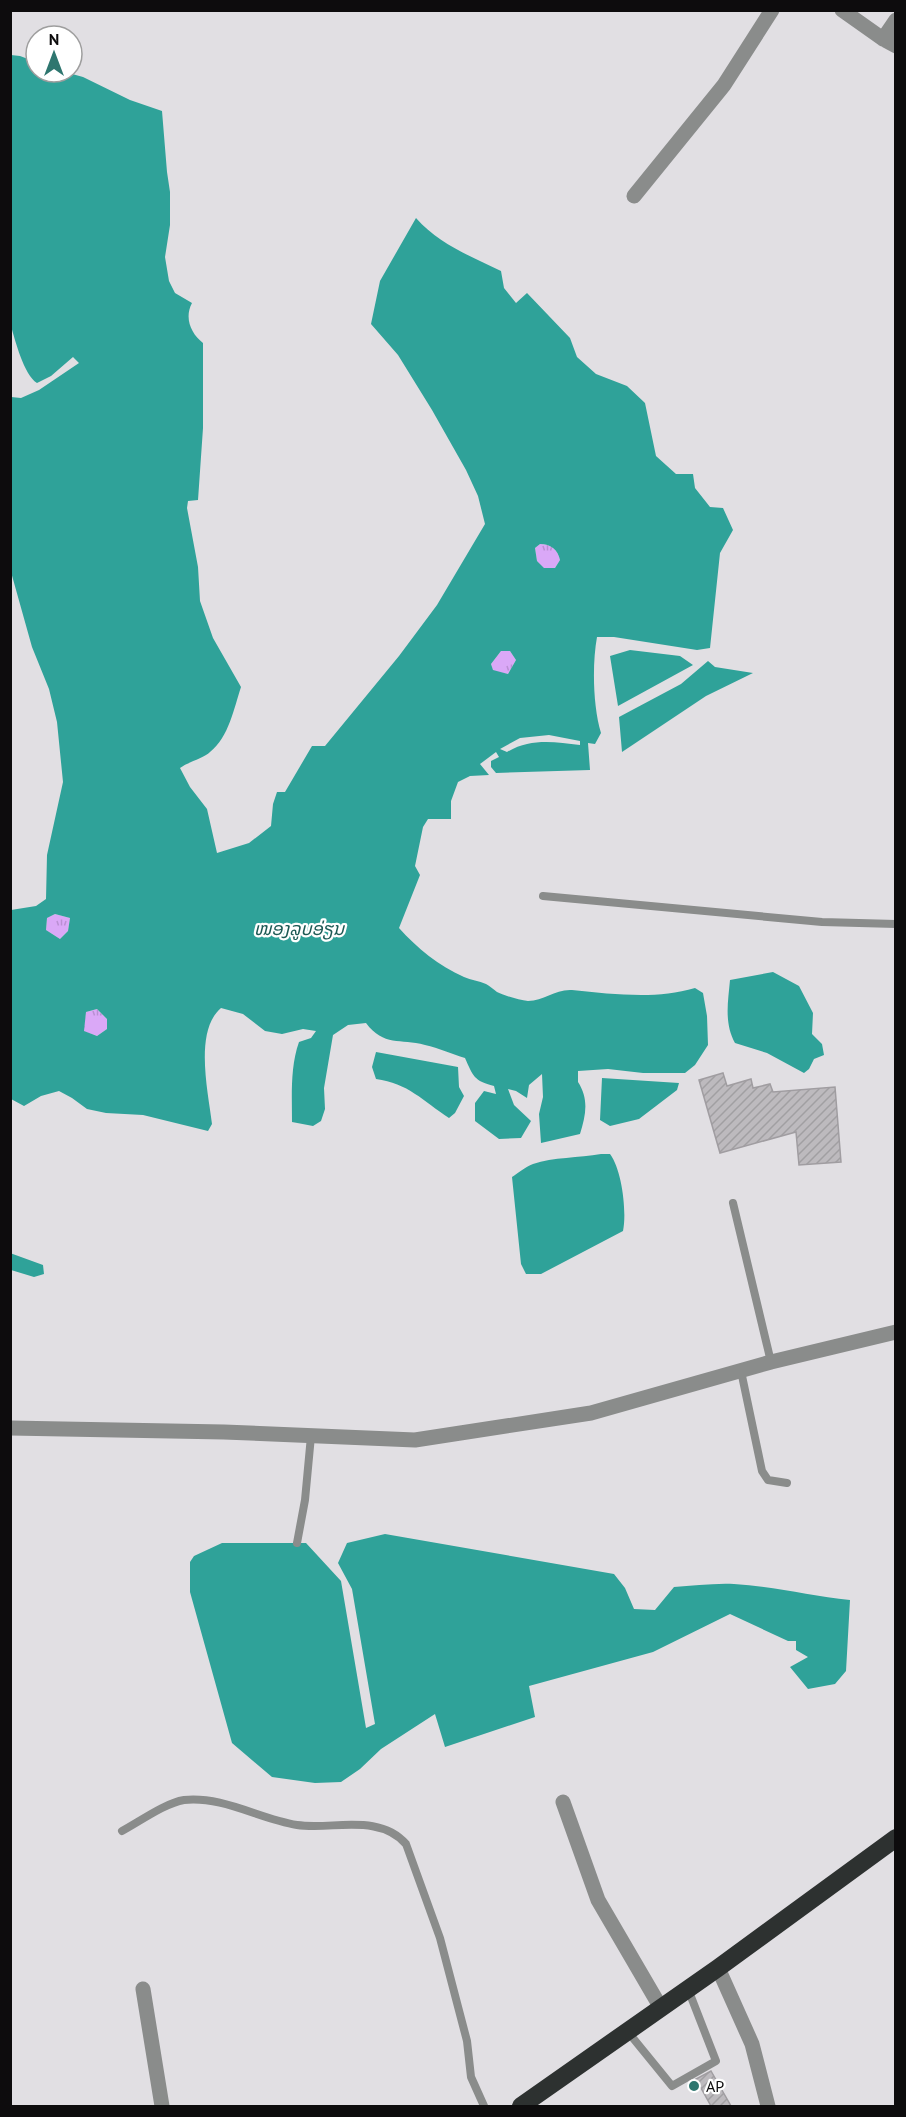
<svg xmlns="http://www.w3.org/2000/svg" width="906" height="2117" font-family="'PT Sans','Noto Sans Lao',sans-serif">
	<defs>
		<pattern id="grass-tufts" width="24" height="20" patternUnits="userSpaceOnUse" patternTransform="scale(1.5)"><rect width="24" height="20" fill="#daa8f7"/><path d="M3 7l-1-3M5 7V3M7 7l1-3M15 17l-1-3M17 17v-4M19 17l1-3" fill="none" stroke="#ba8fd3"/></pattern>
		<pattern id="building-hatch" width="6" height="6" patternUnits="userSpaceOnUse" patternTransform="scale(1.5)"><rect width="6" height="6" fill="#bdbabe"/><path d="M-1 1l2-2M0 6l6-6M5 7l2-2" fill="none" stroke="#a19fa2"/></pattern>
	</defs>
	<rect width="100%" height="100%" fill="#e1dfe3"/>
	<path fill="url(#grass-tufts)" d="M 540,544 C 551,544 558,550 560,560 L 555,568 L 543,568 L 537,561 L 535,548 Z
		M 501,651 L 510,651 L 516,660 L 508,674 L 493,671 L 491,664 Z
		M 55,914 L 70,918 L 68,931 L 60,939 L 46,930 L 47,918 Z
		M 97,1009 L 107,1019 L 107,1029 L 97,1036 L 83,1031 L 86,1012 Z"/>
	<path fill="#2fa299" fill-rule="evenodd" d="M 11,55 L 20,56 L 36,62 L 36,72 L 65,72 L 83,77 L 130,100 L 162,111 L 167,172 L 170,192 L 170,225 L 165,257 L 169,281 L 175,293 L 192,303 C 184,318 191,334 203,343 L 203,428 L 198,500 L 188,501 L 187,508 L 198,567 L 200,601 L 213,638 L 241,687 C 234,708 229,737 210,752 C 204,758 188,762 180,768 L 190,787 L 207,809 L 217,853 L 249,843 L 271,826 L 273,804 L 277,792 L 285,792 L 312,746 L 325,746 L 399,656 L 437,605 L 485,524 L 478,496 L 466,470 L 432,410 L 398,355 L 371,324 L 380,281 L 416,218 C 439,244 470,256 501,271 L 504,288 L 516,303 L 527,293 L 570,338 L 577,357 L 596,374 L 627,386 L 645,403 L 656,456 L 676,474 L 693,474 L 695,488 L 710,507 L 723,508 L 733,530 L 720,553 L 710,648 L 697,650 L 614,637 L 597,637 C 592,665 593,706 601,733 L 595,744 L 588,743 L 590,770 L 496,773 L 491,767 L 491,761 L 499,757 L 496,752 L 480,764 L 489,775 L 470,776 L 458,782 L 451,801 L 451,819 L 428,819 L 423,827 L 415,866 L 420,875 L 399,928 C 417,948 439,966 464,977 C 471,980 479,981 486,984 C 490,986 493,989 497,992 C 505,996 519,1000 528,1001 C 544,1001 555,989 572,990 C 613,994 655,1000 695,988 L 703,993 L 707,1016 L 708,1045 L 695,1065 L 685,1073 L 643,1073 L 608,1069 L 578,1071 L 578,1082 C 589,1099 586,1115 580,1134 L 541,1143 L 539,1114 L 543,1097 L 542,1074 L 529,1085 L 527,1098 L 516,1091 L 508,1089 L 514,1105 L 531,1121 L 521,1138 L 499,1139 L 475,1121 L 475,1103 L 484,1091 L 496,1094 L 494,1086 C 474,1081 473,1076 465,1058 C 452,1054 439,1048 425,1045 C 400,1038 384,1047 366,1023 L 348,1025 L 333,1035 L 324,1088 L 325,1109 L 321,1121 L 313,1126 L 292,1122 C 292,1097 290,1067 299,1042 L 311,1038 L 316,1031 L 303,1029 L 282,1034 L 265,1031 L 243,1014 L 221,1008 C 194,1031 208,1091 212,1124 L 208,1131 L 143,1115 L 106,1113 L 87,1109 L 72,1098 L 59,1091 L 41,1096 L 24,1106 L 11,1099 L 11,910 L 36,906 L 46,899 L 47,855 L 63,782 L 57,722 L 49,689 L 32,647 L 11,572 L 11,397 L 21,398 L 39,390 L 79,363 L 73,357 L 51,376 L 37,383 C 24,375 15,340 11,326 ZM 540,544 C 551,544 558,550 560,560 L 555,568 L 544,568 L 537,561 L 535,548 ZM 501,651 L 510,651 L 516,660 L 508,674 L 493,670 L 491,664 ZM 549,735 L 580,741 L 580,745 C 554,742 531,738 507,752 L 500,749 L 520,738 ZM 55,914 L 70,918 L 68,931 L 60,939 L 46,930 L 47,918 ZM 97,1009 L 107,1019 L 107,1029 L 97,1036 L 84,1031 L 86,1012 Z
		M 630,650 L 680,656 L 693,665 L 618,706 L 610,656 Z
		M 708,661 L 715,667 L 753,673 L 706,696 L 622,752 L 619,717 L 681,684 Z
		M 773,972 L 799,986 L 813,1013 L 812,1034 L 822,1044 L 824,1055 L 814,1059 L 809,1069 L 804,1073 L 767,1053 L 735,1043 C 724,1023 728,1002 730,980 Z
		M 376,1052 L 458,1067 L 459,1087 L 464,1096 L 455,1113 L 449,1118 C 423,1101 408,1083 376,1079 L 372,1067 Z
		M 602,1078 L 679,1083 L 677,1090 L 639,1119 L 610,1126 L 600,1120 Z
		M 601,1154 L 610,1154 C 622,1170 627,1212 623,1231 L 541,1274 L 526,1274 L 521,1264 L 512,1177 C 518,1173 525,1167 533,1164 C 553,1157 579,1158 601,1154 Z
		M 10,1253 L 43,1265 L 44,1274 L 34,1277 L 11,1270 Z
		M 385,1534 L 614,1574 L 625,1588 L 634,1609 L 655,1610 L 674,1587 C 693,1586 714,1583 734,1584 C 773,1586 811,1596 850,1600 L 846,1671 L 835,1684 L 808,1689 L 790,1667 L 808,1657 L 796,1650 L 796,1641 L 788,1641 L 730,1614 L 653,1652 L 529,1686 L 535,1717 L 445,1747 L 435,1714 L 381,1749 L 360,1769 L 341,1782 L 315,1783 L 272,1777 L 232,1743 L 190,1592 L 190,1562 L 194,1556 L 222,1543 L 306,1543 L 341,1581 L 366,1728 L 375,1724 L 352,1589 L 338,1563 L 347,1543 Z"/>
	<path fill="url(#building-hatch)" stroke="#a09da1" stroke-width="1.5" d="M 723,1073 L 727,1086 L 751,1079 L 753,1088 L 770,1084 L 773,1092 L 835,1087 L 841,1162 L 799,1165 L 796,1132 L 720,1153 L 699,1080 Z
		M 711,2071 L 731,2106 L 711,2106 L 696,2079 Z"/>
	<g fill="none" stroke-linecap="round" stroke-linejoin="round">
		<path stroke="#8a8c8b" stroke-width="8" d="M 543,896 L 822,922 L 896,924
			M 733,1203 L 771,1362
			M 741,1371 L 762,1471 L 768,1480 L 787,1483
			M 297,1543 L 305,1500 L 311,1436
			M 122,1831 C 139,1822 165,1803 184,1800 C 224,1796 259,1819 297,1825 C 333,1830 379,1813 406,1844 L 440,1938 L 467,2041 L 471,2077 L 484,2106
			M 628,2032 L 672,2086 L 716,2061 L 688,1989"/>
		<path stroke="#8a8c8b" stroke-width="15" d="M 842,10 L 883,39 L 896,46
			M 883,39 L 896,20
			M 634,196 L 724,85 L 772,10
			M 10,1428 L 224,1432 L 415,1440 L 591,1413 L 771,1362 L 896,1332
			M 563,1802 L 598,1900 L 661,2008
			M 718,1968 L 752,2044 L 768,2106
			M 143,1989 L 162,2106"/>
		<path stroke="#2d3130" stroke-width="18" d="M 521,2106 L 718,1968 L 896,1838"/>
	</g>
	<circle fill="#2e766f" stroke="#fff" stroke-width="2" cx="694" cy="2086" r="6"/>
	<g text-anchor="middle" stroke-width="4.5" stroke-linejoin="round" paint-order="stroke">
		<g font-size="16" fill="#0d0c0d" stroke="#fff" text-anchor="start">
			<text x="706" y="2092">AP</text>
		</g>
		<g font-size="18" font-style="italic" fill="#1d5a55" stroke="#fff">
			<text x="299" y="935">ໜອງລູບອ່ຽນ</text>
		</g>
	</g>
	<rect width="906" height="2117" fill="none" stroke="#0d0c0d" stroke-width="24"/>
	<g transform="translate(54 54)"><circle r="28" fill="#ffffff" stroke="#9e9e9e" stroke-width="1.5"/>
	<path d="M0-4.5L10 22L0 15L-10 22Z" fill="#2e766f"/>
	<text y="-9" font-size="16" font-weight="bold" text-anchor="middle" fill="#0d0c0d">N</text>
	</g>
</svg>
